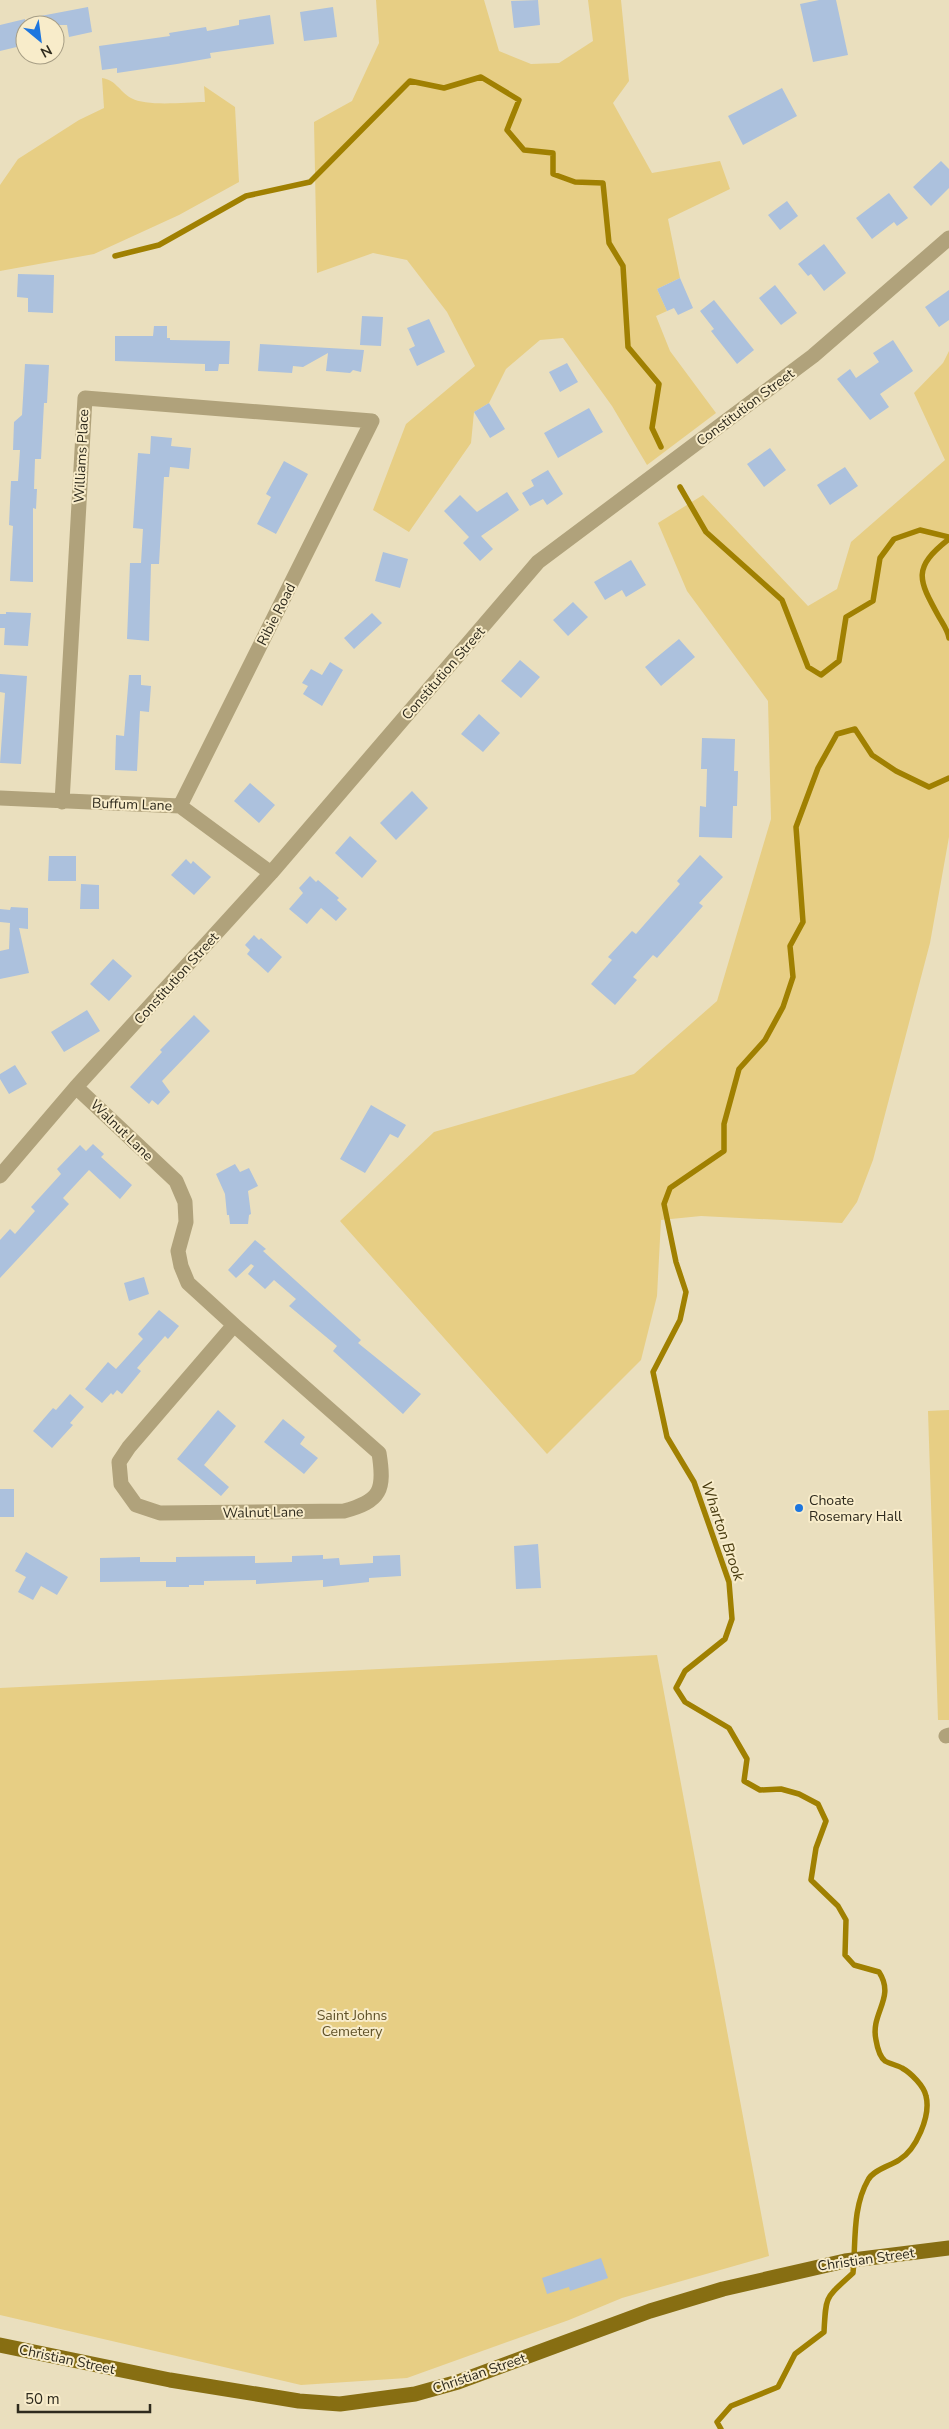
<svg xmlns="http://www.w3.org/2000/svg" width="949" height="2429" font-family="'Nunito Sans',sans-serif">
	<rect width="100%" height="100%" fill="#eadfbe"/>
	<path fill="#e7ce84" d="M 376,0 L 484,0 L 499,51 L 531,64 L 559,63 L 593,41 L 588,0 L 621,0 L 629,81 L 613,103 L 652,173 L 720,161 L 730,189 L 668,219 L 680,278 L 657,289 L 667,311 L 656,316 L 670,351 L 716,413 L 647,465 L 612,406 L 563,338 L 540,340 L 506,369 L 489,403 L 474,412 L 471,443 L 409,532 L 373,510 L 406,424 L 475,366 L 447,312 L 407,260 L 373,253 L 317,273 L 314,122 L 352,101 L 379,43 Z
		M 102,78 C 116,80 119,91 131,98 C 147,107 186,102 205,102 L 204,86 L 235,107 L 239,182 L 179,215 L 94,254 L 0,271 L 0,185 L 18,159 L 79,120 L 104,108 Z
		M 949,351 L 949,837 L 930,943 L 873,1160 L 857,1202 L 842,1223 L 701,1216 L 661,1220 L 657,1296 L 641,1360 L 547,1454 L 340,1221 L 434,1132 L 634,1074 L 717,1001 L 771,819 L 768,701 L 687,591 L 658,523 L 703,495 L 808,606 L 837,589 L 851,542 L 945,460 L 914,393 L 943,363 Z
		M 949,1410 L 949,1720 L 938,1720 L 928,1411 Z
		M 657,1655 L 769,2256 L 622,2298 L 569,2320 L 407,2378 L 301,2385 L 0,2315 L 0,1688 Z"/>
	<g fill="none" stroke-linecap="round" stroke-linejoin="round">
		<path stroke="#a08001" stroke-width="5.5" d="M 115,256 L 159,245 L 246,196 L 310,182 L 410,81 L 444,88 L 481,77 L 519,100 L 507,130 L 524,150 L 553,153 L 553,174 L 575,182 L 603,183 L 609,243 L 623,266 L 628,347 L 659,384 L 652,428 L 661,447
			M 680,487 L 706,532 L 782,600 L 808,667 L 821,675 L 839,661 L 846,617 L 873,601 L 880,558 L 894,539 L 920,530 L 949,537
			M 949,539 C 912,568 918,579 939,617 C 943,624 948,631 949,638
			M 721,2429 L 717,2422 L 731,2406 L 778,2387 L 795,2354 L 824,2332 C 826,2294 825,2299 853,2273 C 856,2243 852,2208 868,2180 C 873,2170 890,2166 899,2160 C 916,2150 931,2116 926,2096 C 924,2086 911,2073 902,2068 C 897,2065 890,2064 885,2061 C 879,2056 877,2046 876,2040 C 870,2013 896,1998 879,1972 L 854,1965 L 845,1955 L 846,1920 L 838,1906 L 811,1880 L 816,1848 L 826,1821 L 818,1804 L 799,1794 L 781,1789 L 760,1790 L 744,1781 L 747,1759 L 729,1728 L 685,1702 L 676,1688 L 685,1671 L 725,1639 L 732,1619 L 729,1582 L 694,1482 L 667,1437 L 653,1372 L 680,1320 L 686,1292 L 676,1262 L 664,1204 L 670,1188 L 724,1151 L 724,1124 L 739,1069 L 765,1040 L 783,1007 L 793,977 L 790,946 L 803,922 L 796,827 L 818,768 L 837,734 L 855,729 L 872,755 L 896,771 L 929,787 L 949,778"/>
	</g>
	<path fill="#acc1dd" d="M 538,0 L 540,25 L 514,28 L 511,1 Z
		M 819,0 L 836,0 L 848,55 L 813,62 L 800,4 Z
		M 88,7 L 92,32 L 69,37 L 67,25 L 31,25 L 30,18 Z
		M 333,7 L 337,37 L 304,41 L 300,12 Z
		M 270,15 L 274,44 L 210,53 L 211,58 L 177,64 L 117,73 L 117,68 L 102,70 L 99,46 L 170,36 L 169,33 L 206,27 L 207,31 L 239,25 L 239,20 Z
		M 25,19 L 25,45 L 0,51 L 0,25 Z
		M 782,88 L 797,116 L 743,145 L 728,116 Z
		M 941,161 L 949,169 L 949,188 L 931,206 L 913,187 Z
		M 889,193 L 908,218 L 897,226 L 894,222 L 872,239 L 856,218 Z
		M 787,201 L 798,216 L 780,230 L 768,215 Z
		M 824,244 L 846,273 L 824,291 L 811,274 L 808,276 L 798,264 Z
		M 18,274 L 54,275 L 53,313 L 28,312 L 28,298 L 17,297 Z
		M 680,278 L 693,308 L 678,315 L 674,308 L 667,311 L 657,289 Z
		M 775,285 L 797,313 L 781,325 L 759,298 Z
		M 949,290 L 949,320 L 939,327 L 925,307 Z
		M 714,300 L 754,350 L 737,364 L 711,331 L 714,329 L 700,311 Z
		M 362,316 L 383,317 L 381,346 L 360,345 Z
		M 429,319 L 445,352 L 417,366 L 409,349 L 415,346 L 407,328 Z
		M 154,326 L 167,326 L 167,338 L 170,338 L 170,340 L 230,341 L 229,364 L 219,364 L 218,371 L 205,371 L 205,364 L 115,361 L 115,336 L 153,336 Z
		M 893,340 L 913,371 L 880,394 L 889,407 L 870,420 L 837,379 L 850,369 L 856,378 L 879,362 L 873,353 Z
		M 260,344 L 364,350 L 361,372 L 353,370 L 350,373 L 326,371 L 328,353 L 303,367 L 293,366 L 292,373 L 258,371 Z
		M 567,363 L 578,382 L 560,392 L 549,372 Z
		M 25,364 L 49,365 L 47,403 L 44,403 L 41,459 L 35,459 L 34,489 L 37,489 L 36,509 L 33,508 L 33,582 L 10,581 L 13,526 L 9,525 L 11,481 L 18,481 L 20,450 L 13,450 L 14,422 L 22,415 Z
		M 489,403 L 505,429 L 490,438 L 474,412 Z
		M 589,408 L 603,432 L 558,458 L 544,433 Z
		M 151,436 L 172,438 L 171,446 L 191,448 L 189,469 L 170,467 L 169,477 L 164,477 L 159,564 L 151,564 L 149,641 L 127,639 L 130,563 L 141,563 L 143,529 L 133,528 L 138,453 L 150,454 Z
		M 770,448 L 786,470 L 764,487 L 747,464 Z
		M 284,461 L 308,474 L 276,534 L 257,524 L 271,497 L 266,494 Z
		M 845,467 L 858,486 L 830,505 L 817,485 Z
		M 548,470 L 563,494 L 547,505 L 543,499 L 530,506 L 522,493 L 534,486 L 531,480 Z
		M 507,492 L 519,510 L 481,536 L 493,549 L 480,561 L 463,543 L 469,537 L 444,511 L 460,495 L 477,512 Z
		M 383,552 L 408,559 L 400,588 L 375,581 Z
		M 631,560 L 646,585 L 626,597 L 622,590 L 605,600 L 594,582 Z
		M 573,602 L 588,617 L 568,636 L 553,620 Z
		M 6,612 L 31,613 L 28,646 L 4,645 L 5,628 L 0,628 L 0,614 L 6,614 Z
		M 372,613 L 382,623 L 354,649 L 344,638 Z
		M 679,639 L 695,657 L 661,686 L 645,667 Z
		M 520,660 L 540,677 L 521,698 L 501,681 Z
		M 330,662 L 343,670 L 322,706 L 303,694 L 308,686 L 302,683 L 311,669 L 322,675 Z
		M 0,674 L 27,676 L 21,764 L 0,763 L 5,693 L 0,692 Z
		M 129,675 L 141,675 L 141,685 L 151,686 L 149,712 L 140,711 L 137,771 L 115,770 L 116,735 L 124,736 Z
		M 479,714 L 500,733 L 483,752 L 461,734 Z
		M 702,738 L 735,739 L 734,771 L 738,771 L 737,806 L 733,806 L 732,838 L 699,837 L 700,806 L 706,807 L 707,769 L 701,769 Z
		M 250,783 L 275,805 L 259,823 L 234,801 Z
		M 412,791 L 428,808 L 396,840 L 380,823 Z
		M 350,836 L 377,861 L 362,878 L 335,853 Z
		M 700,855 L 723,877 L 699,903 L 703,906 L 657,958 L 653,955 L 633,977 L 637,980 L 615,1005 L 591,984 L 612,960 L 608,957 L 632,931 L 636,934 L 680,884 L 677,881 Z
		M 49,856 L 76,856 L 76,881 L 48,881 Z
		M 186,859 L 191,864 L 193,861 L 211,877 L 194,895 L 171,875 Z
		M 310,876 L 316,882 L 318,880 L 339,898 L 337,900 L 347,909 L 336,921 L 321,908 L 307,924 L 289,909 L 303,893 L 299,888 Z
		M 81,884 L 99,885 L 99,909 L 80,909 Z
		M 11,907 L 28,908 L 28,929 L 19,928 L 29,973 L 0,979 L 0,951 L 9,949 L 10,923 L 0,922 L 0,909 L 10,910 Z
		M 254,935 L 259,940 L 261,938 L 282,957 L 268,973 L 247,954 L 250,950 L 245,945 Z
		M 113,959 L 132,976 L 109,1001 L 90,984 Z
		M 87,1010 L 100,1031 L 64,1052 L 51,1032 Z
		M 194,1015 L 210,1031 L 162,1081 L 170,1092 L 158,1105 L 152,1100 L 149,1104 L 130,1087 L 162,1052 L 160,1050 Z
		M 15,1065 L 27,1084 L 9,1094 L 0,1079 L 0,1074 Z
		M 371,1105 L 406,1125 L 398,1138 L 390,1134 L 365,1173 L 340,1159 Z
		M 93,1144 L 104,1154 L 101,1157 L 132,1185 L 120,1199 L 89,1170 L 63,1198 L 69,1204 L 0,1278 L 0,1240 L 10,1229 L 15,1234 L 35,1211 L 31,1207 L 61,1174 L 57,1169 L 80,1145 L 86,1151 Z
		M 235,1164 L 240,1172 L 249,1168 L 258,1186 L 248,1191 L 251,1214 L 249,1215 L 248,1224 L 230,1224 L 229,1215 L 227,1215 L 225,1194 L 216,1174 Z
		M 255,1240 L 266,1249 L 263,1251 L 361,1340 L 358,1343 L 421,1394 L 403,1414 L 333,1351 L 337,1346 L 289,1306 L 296,1299 L 274,1280 L 265,1289 L 248,1274 L 254,1266 L 251,1264 L 236,1278 L 228,1270 Z
		M 144,1277 L 149,1294 L 129,1301 L 124,1283 Z
		M 159,1310 L 179,1326 L 168,1339 L 165,1336 L 137,1368 L 141,1371 L 122,1394 L 117,1390 L 113,1395 L 111,1393 L 102,1403 L 85,1389 L 108,1362 L 116,1369 L 143,1339 L 138,1334 Z
		M 70,1394 L 84,1407 L 70,1423 L 73,1425 L 52,1448 L 33,1431 L 53,1408 L 56,1410 Z
		M 218,1410 L 236,1426 L 204,1465 L 229,1487 L 221,1496 L 177,1459 Z
		M 283,1419 L 305,1437 L 300,1444 L 318,1458 L 304,1474 L 264,1442 Z
		M 0,1489 L 14,1489 L 14,1517 L 0,1517 Z
		M 538,1544 L 541,1588 L 516,1589 L 514,1546 Z
		M 26,1552 L 68,1577 L 57,1595 L 41,1586 L 33,1600 L 18,1592 L 26,1577 L 15,1571 Z
		M 323,1555 L 323,1559 L 339,1558 L 340,1565 L 373,1563 L 373,1556 L 400,1555 L 401,1576 L 369,1578 L 369,1582 L 323,1587 L 323,1580 L 256,1584 L 256,1580 L 204,1581 L 204,1585 L 189,1585 L 189,1587 L 166,1587 L 166,1581 L 100,1582 L 100,1558 L 140,1557 L 140,1562 L 176,1562 L 176,1557 L 255,1556 L 255,1563 L 292,1562 L 292,1556 Z
		M 601,2258 L 608,2278 L 570,2291 L 569,2287 L 547,2294 L 542,2278 Z"/>
	<g fill="none" stroke-linecap="round" stroke-linejoin="round">
		<path stroke="#b0a27b" stroke-width="15" d="M 0,798 L 180,806 L 271,873
			M 62,802 L 85,398 L 372,421 L 180,806
			M 76,1087 L 176,1181 L 185,1202 L 186,1222 L 178,1251 L 181,1266 L 188,1283 L 234,1325
			M 0,1176 L 76,1087 L 271,873 L 538,562 L 813,356 L 949,238
			M 234,1325 L 379,1453 C 385,1490 381,1501 344,1511 L 160,1513 L 136,1505 L 121,1484 L 119,1462 L 129,1447 Z
			M 946,1736 L 949,1735"/>
		<path stroke="#876e12" stroke-width="15" d="M 0,2345 L 170,2380 L 299,2401 L 340,2404 L 415,2394 L 458,2382 L 650,2311 L 723,2289 L 845,2261 L 949,2248"/>
	</g>
	<circle fill="#1d76df" stroke="#f8ecca" stroke-width="2" cx="799" cy="1508" r="5"/>
	<g text-anchor="middle" stroke-width="4" stroke-linejoin="round" paint-order="stroke">
		<g font-size="14" fill="#2e2a1d" stroke="#f8ecca">
			<text transform="translate(745 407) rotate(-37)" y="5">Constitution Street</text>
			<text transform="translate(81 456) rotate(-87)" y="5">Williams Place</text>
			<text transform="translate(276 614) rotate(-63)" y="5">Ribie Road</text>
			<text transform="translate(443 673) rotate(-49)" y="5">Constitution Street</text>
			<text transform="translate(132 804) rotate(2)" y="5">Buffum Lane</text>
			<text transform="translate(176 978) rotate(-48)" y="5">Constitution Street</text>
			<text transform="translate(122 1130) rotate(44)" y="5">Walnut Lane</text>
			<text transform="translate(263 1512) rotate(-1)" y="5">Walnut Lane</text>
			<text transform="translate(866 2259) rotate(-8)" y="5">Christian Street</text>
			<text transform="translate(67 2359) rotate(12)" y="5">Christian Street</text>
			<text transform="translate(479 2373) rotate(-19)" y="5">Christian Street</text>
		</g>
		<g font-size="14" fill="#2e2a1d" stroke="#f8ecca" text-anchor="start">
			<text x="809" y="1505">Choate<tspan x="809" dy="16">Rosemary Hall</tspan></text>
		</g>
		<g font-size="14" fill="#5f5128" stroke="#f8ecca">
			<text x="352" y="2020">Saint Johns<tspan x="352" dy="16">Cemetery</tspan></text>
		</g>
		<g font-size="15" font-style="italic" fill="#473a0f" stroke="#f8ecca">
			<text transform="translate(723 1531) rotate(71)" y="5">Wharton Brook</text>
		</g>
	</g>
	<g transform="translate(40 40) rotate(151)"><circle r="24" fill="#f8ecca" stroke="#a79e85"/>
	<path d="M0-4L9 19L0 12L-9 19Z" fill="#1d76df"/>
	<text y="-8" font-size="14" font-weight="bold" text-anchor="middle" fill="#2e2a1d">N</text>
	</g>
	<path d="M18 2404v8h132v-8" fill="none" stroke="#2e2a1d" stroke-width="2.5"/>
	<text x="25" y="2404" font-size="15" fill="#2e2a1d" stroke="#f8ecca" stroke-width="4" paint-order="stroke">50 m</text>
</svg>
